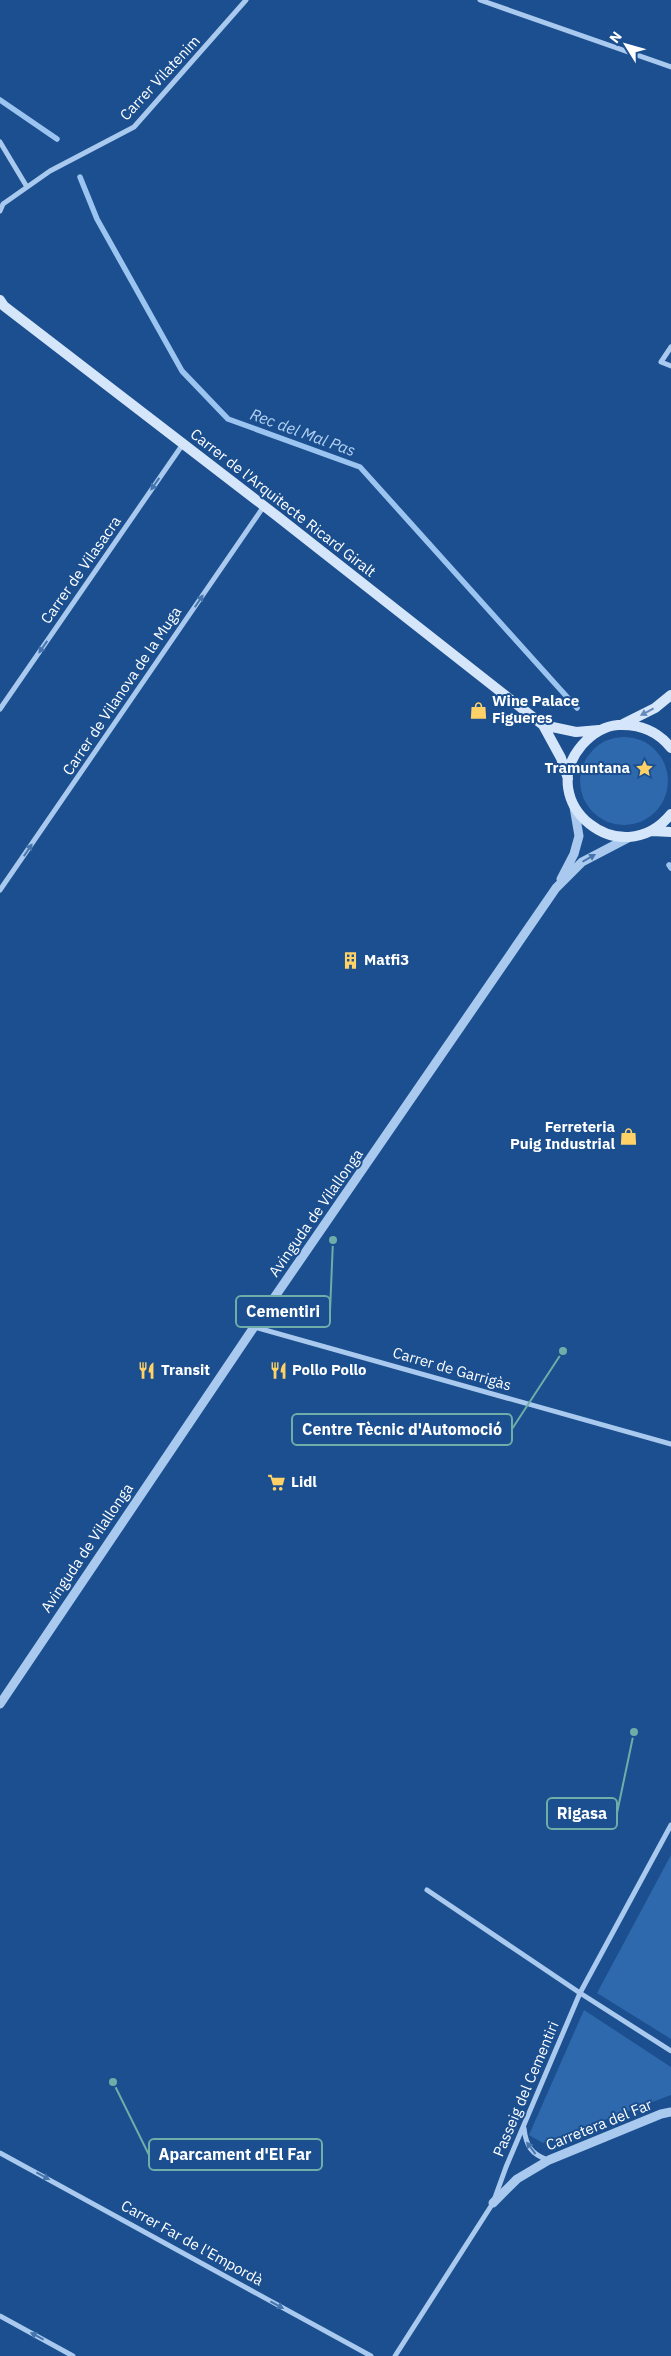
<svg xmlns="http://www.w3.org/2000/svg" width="671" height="2356" font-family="'IBM Plex Sans',sans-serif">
	<rect width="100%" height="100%" fill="#1b4f8f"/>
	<path fill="#2e69ad" d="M580 781a44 44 0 1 1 88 0a44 44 0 1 1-88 0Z
		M 671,1855 L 671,2039 L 597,1993 Z
		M 584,2010 L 671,2067 L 671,2095 L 543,2143 L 529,2135 Z"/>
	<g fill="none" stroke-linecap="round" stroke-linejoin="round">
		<path stroke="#9cc4f0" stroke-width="5.5" d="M 0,100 L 57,139
			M 80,177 L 97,219 L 182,371 L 228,419 L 360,467 L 577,708
			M 669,865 L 671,868"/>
		<path stroke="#a9c9ee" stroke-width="5" d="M 480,0 L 671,67
			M 0,142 L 27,187
			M 0,211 L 3,204 L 50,171 L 134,127 L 246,0
			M 671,347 L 661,362 L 671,366
			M 0,709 L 183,444
			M 0,890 L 264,506
			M 254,1327 L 671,1444
			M 427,1890 L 580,1993 L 671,2051
			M 524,2128 C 526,2146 531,2154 548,2160
			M 0,2153 L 371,2356
			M 0,2316 L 73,2356
			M 395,2356 L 493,2203 L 506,2167 L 580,1993 L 671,1825"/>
		<path stroke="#a9c9ee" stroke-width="9" d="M 561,879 L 574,854 L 579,836 L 574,807
			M 0,1704 L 254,1327 L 556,888 L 582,862 L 628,838
			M 493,2203 L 517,2179 L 549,2160 L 661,2114 L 671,2112"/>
		<path stroke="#d6e6fa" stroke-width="10" d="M 0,300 L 4,306 L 277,516 L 543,725 L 561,758 L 568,779
			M 623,724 L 655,708 L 671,695
			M 543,725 L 576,732 L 599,730
			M 671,748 C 658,731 639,724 618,725 C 604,726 591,735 582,745 C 533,802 621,875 671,814
			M 652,831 L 671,832"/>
	</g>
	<defs><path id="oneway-solid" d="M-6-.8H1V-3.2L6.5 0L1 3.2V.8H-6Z" transform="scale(1.25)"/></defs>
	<g fill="#4674ac">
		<use href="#oneway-solid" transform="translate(155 484) rotate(125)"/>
		<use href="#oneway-solid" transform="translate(199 601) rotate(-56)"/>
		<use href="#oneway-solid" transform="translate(43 647) rotate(125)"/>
		<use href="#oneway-solid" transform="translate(28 850) rotate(-56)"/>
		<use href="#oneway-solid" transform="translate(589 858) rotate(-30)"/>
		<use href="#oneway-solid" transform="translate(531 2148) rotate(-127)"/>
		<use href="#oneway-solid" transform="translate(43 2176) rotate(29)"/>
		<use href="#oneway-solid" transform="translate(277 2305) rotate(29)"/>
		<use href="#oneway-solid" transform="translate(37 2336) rotate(-152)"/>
	</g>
	<use fill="#668bba" href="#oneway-solid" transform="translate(647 712) rotate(152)"/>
	<defs>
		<symbol id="shop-bare" viewBox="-9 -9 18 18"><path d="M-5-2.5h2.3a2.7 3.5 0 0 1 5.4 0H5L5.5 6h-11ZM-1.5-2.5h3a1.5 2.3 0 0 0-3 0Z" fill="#ffd166" stroke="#1b4f8f" stroke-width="2.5" paint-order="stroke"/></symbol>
		<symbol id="sight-bare" viewBox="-9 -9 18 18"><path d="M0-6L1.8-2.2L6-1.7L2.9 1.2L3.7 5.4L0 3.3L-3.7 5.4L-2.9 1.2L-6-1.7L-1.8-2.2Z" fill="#ffd166" stroke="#1b4f8f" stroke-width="2.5" paint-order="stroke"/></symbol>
		<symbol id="building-bare" viewBox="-9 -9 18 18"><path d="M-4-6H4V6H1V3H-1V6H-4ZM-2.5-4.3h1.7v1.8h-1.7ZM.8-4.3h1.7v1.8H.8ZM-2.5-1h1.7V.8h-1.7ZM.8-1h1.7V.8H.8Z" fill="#ffd166" stroke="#1b4f8f" stroke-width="2.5" paint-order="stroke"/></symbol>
		<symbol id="restaurant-bare" viewBox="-9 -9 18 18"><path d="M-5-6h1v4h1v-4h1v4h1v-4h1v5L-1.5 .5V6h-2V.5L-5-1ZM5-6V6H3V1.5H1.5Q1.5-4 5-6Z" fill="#ffd166" stroke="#1b4f8f" stroke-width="2.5" paint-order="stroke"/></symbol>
		<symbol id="supermarket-bare" viewBox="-9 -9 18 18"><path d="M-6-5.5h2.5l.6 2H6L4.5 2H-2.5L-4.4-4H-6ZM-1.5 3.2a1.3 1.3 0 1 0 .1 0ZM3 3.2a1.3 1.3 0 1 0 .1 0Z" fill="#ffd166" stroke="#1b4f8f" stroke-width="2.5" paint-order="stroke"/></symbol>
	</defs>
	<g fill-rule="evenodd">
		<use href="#shop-bare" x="466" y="698" width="25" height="25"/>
		<use href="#sight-bare" x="632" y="756" width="25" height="25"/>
		<use href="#building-bare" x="338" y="948" width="25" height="25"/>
		<use href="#shop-bare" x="616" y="1124" width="25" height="25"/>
		<use href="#restaurant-bare" x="134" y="1358" width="25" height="25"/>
		<use href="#restaurant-bare" x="266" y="1358" width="25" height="25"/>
		<use href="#supermarket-bare" x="264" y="1470" width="25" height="25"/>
	</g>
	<g text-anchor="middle" stroke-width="4" stroke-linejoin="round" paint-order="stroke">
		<g font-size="15" fill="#fff" stroke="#1b4f8f">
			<text transform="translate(160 78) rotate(-47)" y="5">Carrer Vilatenim</text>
			<text transform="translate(283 503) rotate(38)" y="5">Carrer de l'Arquitecte Ricard Giralt</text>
			<text transform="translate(81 570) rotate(-55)" y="5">Carrer de Vilasacra</text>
			<text transform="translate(122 691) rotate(-56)" y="5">Carrer de Vilanova de la Muga</text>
			<text transform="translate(316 1213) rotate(-55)" y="5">Avinguda de Vilallonga</text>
			<text transform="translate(452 1369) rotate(16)" y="5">Carrer de Garrigàs</text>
			<text transform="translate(87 1548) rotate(-56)" y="5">Avinguda de Vilallonga</text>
			<text transform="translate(526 2089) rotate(-67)" y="5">Passeig del Cementiri</text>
			<text transform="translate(599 2125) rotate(-22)" y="5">Carretera del Far</text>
			<text transform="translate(192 2243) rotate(29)" y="5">Carrer Far de l'Empordà</text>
		</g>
		<g font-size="15" font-weight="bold" fill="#fff" stroke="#1b4f8f" text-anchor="start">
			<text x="492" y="706">Wine Palace<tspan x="492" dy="17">Figueres</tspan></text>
			<text x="630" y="773" text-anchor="end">Tramuntana</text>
			<text x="364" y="965">Matfi3</text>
			<text x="615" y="1132" text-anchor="end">Ferreteria<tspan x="615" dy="17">Puig Industrial</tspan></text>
			<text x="161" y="1375">Transit</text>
			<text x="292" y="1375">Pollo Pollo</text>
			<text x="291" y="1487">Lidl</text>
		</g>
		<g font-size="16" font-style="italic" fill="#b5d3f5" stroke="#1b4f8f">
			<text transform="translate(303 432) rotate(20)" y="6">Rec del Mal Pas</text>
		</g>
	</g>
	<path fill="none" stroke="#6fada8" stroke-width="2" d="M333 1240L330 1312M563 1351L512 1429M634 1732L617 1813M113 2082L149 2155"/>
	<g fill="#6fada8" stroke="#1b4f8f" stroke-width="2">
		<circle cx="333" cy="1240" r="5"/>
		<circle cx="563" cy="1351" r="5"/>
		<circle cx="634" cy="1732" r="5"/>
		<circle cx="113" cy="2082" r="5"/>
	</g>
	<g fill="#1b4f8f" stroke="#6fada8" stroke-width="2">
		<rect x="236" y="1296" width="94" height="31" rx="5"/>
		<rect x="292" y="1414" width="220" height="31" rx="5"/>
		<rect x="547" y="1798" width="70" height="31" rx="5"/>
		<rect x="149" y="2139" width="173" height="31" rx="5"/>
	</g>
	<g font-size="16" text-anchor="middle" font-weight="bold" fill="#fff">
		<text x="283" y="1317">Cementiri</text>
		<text x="402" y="1435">Centre Tècnic d'Automoció</text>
		<text x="582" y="1819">Rigasa</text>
		<text x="235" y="2160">Aparcament d'El Far</text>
	</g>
	<g transform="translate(626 45) rotate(307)" stroke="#1b4f8f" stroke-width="4" paint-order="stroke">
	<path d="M0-4L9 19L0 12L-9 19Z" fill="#ffffff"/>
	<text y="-8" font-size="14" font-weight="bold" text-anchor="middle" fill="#ffffff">N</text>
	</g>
</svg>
